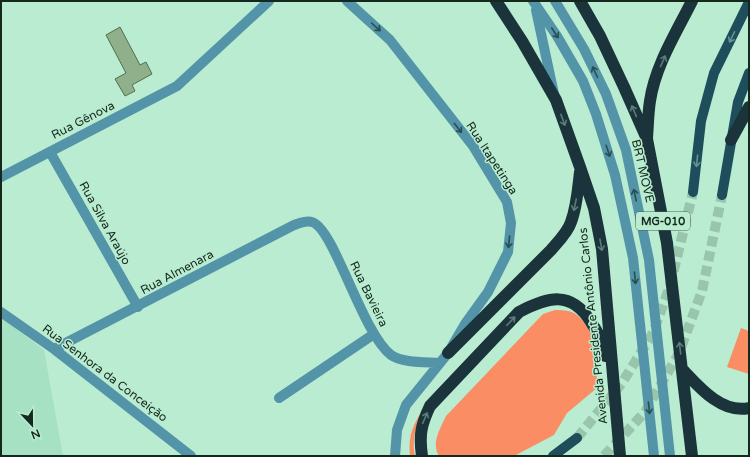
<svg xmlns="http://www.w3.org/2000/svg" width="750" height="457" font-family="'Varela Round',sans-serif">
	<rect width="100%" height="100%" fill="#b9ecd0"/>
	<path fill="#a7e1c3" d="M 1,317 L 44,350 L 63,456 L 1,456 Z"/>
	<path fill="#fb8d64" d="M 555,310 C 559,310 564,310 568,311 C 580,313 588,327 592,337 L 598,387 L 567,413 L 554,435 L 514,456 L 439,456 C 431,443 440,429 446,416 L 543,314 Z
		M 741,328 L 749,331 L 749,374 L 727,367 Z
		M 424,407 C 417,424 411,438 415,456 L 410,456 C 408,434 413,426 424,407 Z"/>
	<path fill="#90b08b" stroke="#516f4c" d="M 120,27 L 140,65 L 146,62 L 152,74 L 132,85 L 135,91 L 125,96 L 115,79 L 126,73 L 106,35 Z"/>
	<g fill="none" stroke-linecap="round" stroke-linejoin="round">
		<path stroke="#98c5ac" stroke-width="10" stroke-dasharray="10 5" stroke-linecap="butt" d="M 577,438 L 622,383 L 653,333 L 670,286 L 693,192
			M 604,456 L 645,412 L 679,353 L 702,291 L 722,195"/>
		<path stroke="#5394a9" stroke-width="10" d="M 347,1 L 390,40 L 473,146 L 507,202 L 511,223 L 508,252 L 488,292 L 465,324 L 448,353 L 406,405 L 397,430 L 395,456
			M 533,1 L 557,36 L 583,81 L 596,114 L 615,175 L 633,258 L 654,456
			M 555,1 L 584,49 L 606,94 L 626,150 L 649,260 L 670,456
			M 536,10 L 554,94
			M 50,152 L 138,307
			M 1,177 L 177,86 L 269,1
			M 1,312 L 54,349 L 191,456
			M 54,349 L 294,225 C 300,223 306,220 312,222 C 334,228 362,333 391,355 C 402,363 426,362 439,363
			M 279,398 L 374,334"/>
		<path stroke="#1e4d5b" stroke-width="10" d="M 693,192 L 701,121 L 714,73 L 749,2
			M 722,195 L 738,102 L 749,73
			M 553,456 L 577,438"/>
		<path stroke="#1b333a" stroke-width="12" d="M 496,1 L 522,41 L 556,100 L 580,167 L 594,208 L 602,249 L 620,456
			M 580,1 L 600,36 L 624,87 L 647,139 L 667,243 L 692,456
			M 647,138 C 648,126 648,113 650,101 C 655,66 676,33 692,1
			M 731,140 L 749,107
			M 448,353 L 551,250 C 558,242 568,232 571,222 C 577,206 578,188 580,172
			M 683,370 C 699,387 722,414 749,408
			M 422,456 C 419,435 421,425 430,406 L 519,312 C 548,297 571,290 591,322 C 594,327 597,331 599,336 C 602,342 603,350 605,356"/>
	</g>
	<defs><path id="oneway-shaft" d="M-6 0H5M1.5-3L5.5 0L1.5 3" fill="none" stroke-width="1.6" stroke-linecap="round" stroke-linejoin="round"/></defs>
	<g stroke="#2a4e4f">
		<use href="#oneway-shaft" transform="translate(376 27) rotate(42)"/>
		<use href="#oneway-shaft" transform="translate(555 33) rotate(57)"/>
		<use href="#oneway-shaft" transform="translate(595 72) rotate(-115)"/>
		<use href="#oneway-shaft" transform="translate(458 128) rotate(52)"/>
		<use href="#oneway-shaft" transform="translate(608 151) rotate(72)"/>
		<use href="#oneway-shaft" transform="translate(635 195) rotate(-102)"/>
		<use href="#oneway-shaft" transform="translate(509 242) rotate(96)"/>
		<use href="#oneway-shaft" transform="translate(635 278) rotate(84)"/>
		<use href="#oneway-shaft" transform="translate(649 408) rotate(84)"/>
	</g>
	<g stroke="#649590">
		<use href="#oneway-shaft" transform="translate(732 37) rotate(116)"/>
		<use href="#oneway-shaft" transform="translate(697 161) rotate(96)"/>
	</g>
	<g stroke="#5a7d76">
		<use href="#oneway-shaft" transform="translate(663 61) rotate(-66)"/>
		<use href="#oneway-shaft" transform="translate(634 111) rotate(-113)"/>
		<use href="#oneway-shaft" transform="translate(563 120) rotate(70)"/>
		<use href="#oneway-shaft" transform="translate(575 205) rotate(102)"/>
		<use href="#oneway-shaft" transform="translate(601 245) rotate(80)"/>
		<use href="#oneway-shaft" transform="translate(511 321) rotate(-46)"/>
		<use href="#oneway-shaft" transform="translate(680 348) rotate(-97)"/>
		<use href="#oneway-shaft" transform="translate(425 418) rotate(-67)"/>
	</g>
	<g text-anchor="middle" stroke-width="3" stroke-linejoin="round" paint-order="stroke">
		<rect fill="#b9ecd0" stroke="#466353" stroke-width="1" x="636" y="212" width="54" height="18" rx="3"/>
		<g font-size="11" font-weight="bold" fill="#14281e">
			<text x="663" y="225">MG-010</text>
		</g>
		<g font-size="12" fill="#14281e" stroke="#b9ecd0">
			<text transform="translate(83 120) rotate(-27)" y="4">Rua Gênova</text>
			<text transform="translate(492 158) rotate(57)" y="4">Rua Itapetinga</text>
			<text transform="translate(643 171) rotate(77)" y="4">BRT MOVE</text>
			<text transform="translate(105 223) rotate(61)" y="4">Rua Silva Araújo</text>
			<text transform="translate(177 272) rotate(-28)" y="4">Rua Almenara</text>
			<text transform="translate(369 294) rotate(64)" y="4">Rua Bavieira</text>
			<text transform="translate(593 326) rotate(-96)" y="4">Avenida Presidente Antônio Carlos</text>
			<text transform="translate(105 373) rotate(37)" y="4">Rua Senhora da Conceição</text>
		</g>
	</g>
	<rect width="750" height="457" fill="none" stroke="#14281e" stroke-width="4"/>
	<g transform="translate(32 425) rotate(158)" stroke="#b9ecd0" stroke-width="3" paint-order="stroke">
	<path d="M0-3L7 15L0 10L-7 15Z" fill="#14281e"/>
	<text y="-6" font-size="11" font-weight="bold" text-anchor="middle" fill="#14281e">N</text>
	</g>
</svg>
